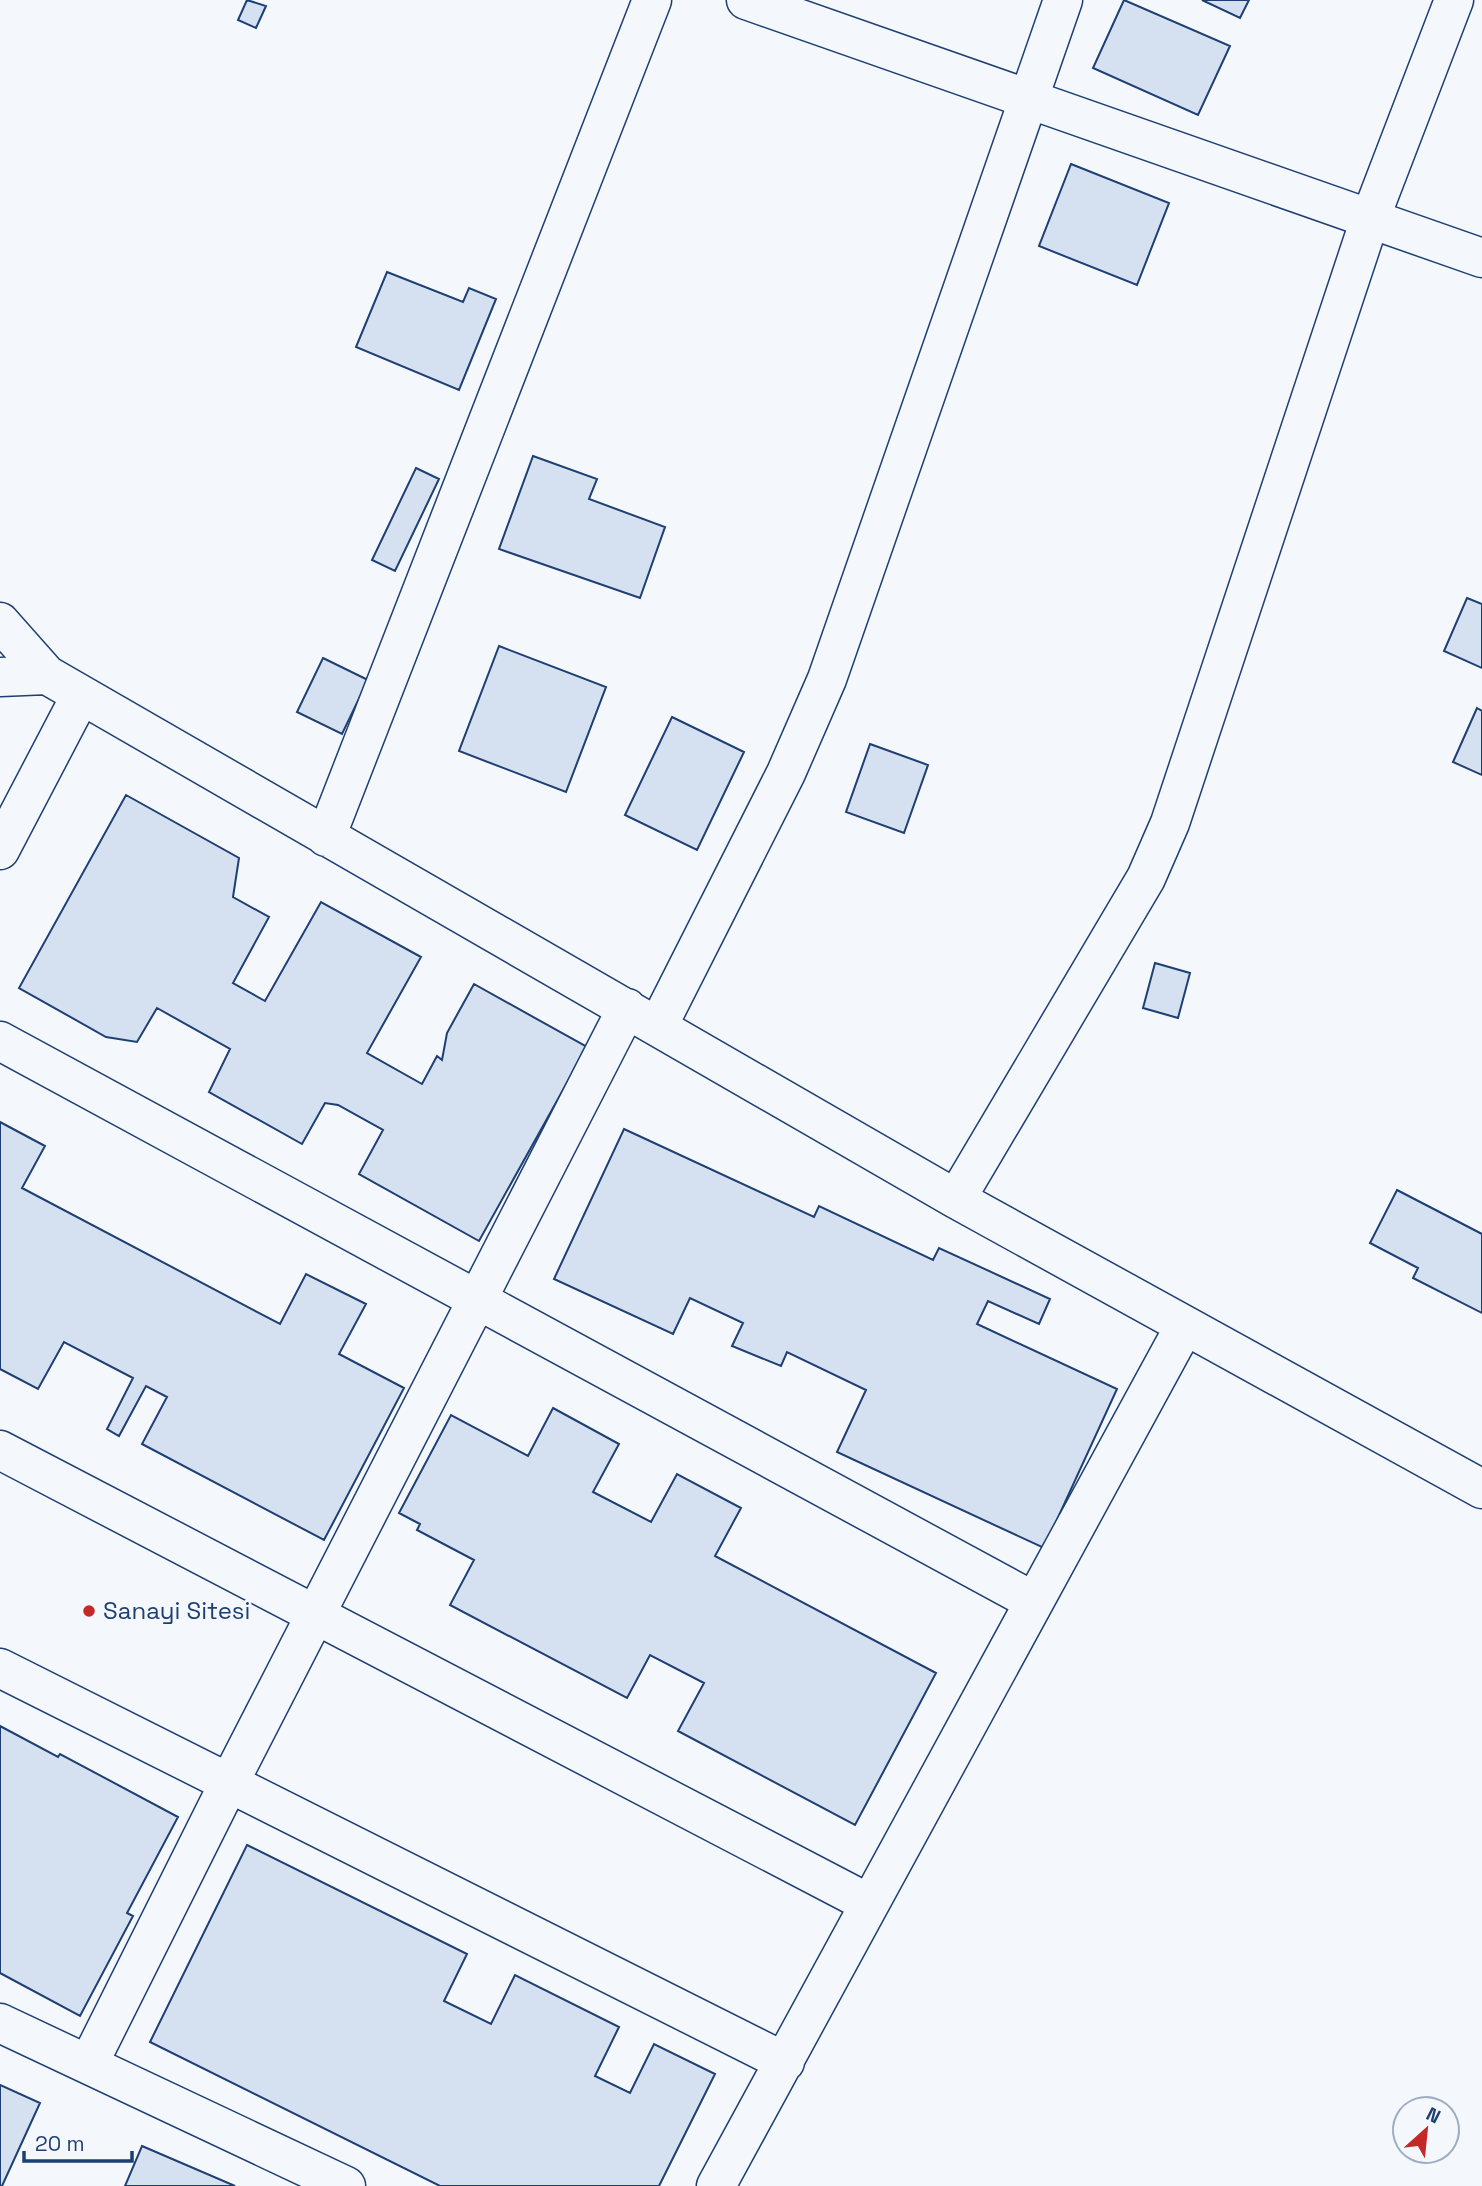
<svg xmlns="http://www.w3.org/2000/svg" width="1482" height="2186" font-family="'Space Grotesk',sans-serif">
	<rect width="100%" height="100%" fill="#f4f7fb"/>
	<path fill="#d5e0f0" stroke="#1d3f73" stroke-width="2" d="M 247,0 L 266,6 L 256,28 L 238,20 Z
		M 1124,0 L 1230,46 L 1198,115 L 1093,68 Z
		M 1202,0 L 1249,0 L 1240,18 Z
		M 1071,164 L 1169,203 L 1137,285 L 1039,246 Z
		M 387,272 L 463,302 L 469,288 L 496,299 L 459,390 L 356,347 Z
		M 533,456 L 597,479 L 589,499 L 665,527 L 640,598 L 499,549 Z
		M 416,468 L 439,479 L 395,571 L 372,560 Z
		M 1467,598 L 1482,604 L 1482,668 L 1444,651 Z
		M 499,646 L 606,687 L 566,792 L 459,751 Z
		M 323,658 L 368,680 L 342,734 L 297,712 Z
		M 1477,708 L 1482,711 L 1482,775 L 1453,762 Z
		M 672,717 L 744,752 L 697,850 L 625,815 Z
		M 870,744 L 928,765 L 904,833 L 846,812 Z
		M 126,795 L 239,858 L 233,897 L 269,917 L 233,983 L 265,1001 L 321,902 L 421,957 L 367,1053 L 422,1084 L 437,1056 L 442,1060 L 447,1033 L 474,984 L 587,1047 L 479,1241 L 359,1174 L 383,1130 L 338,1105 L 325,1103 L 302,1144 L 209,1092 L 230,1049 L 157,1008 L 137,1042 L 106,1037 L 19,988 Z
		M 1155,963 L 1190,973 L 1178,1018 L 1143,1008 Z
		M 0,1122 L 45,1146 L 22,1188 L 280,1324 L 306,1274 L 366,1304 L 339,1354 L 404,1388 L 324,1540 L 142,1444 L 167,1397 L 146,1386 L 119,1436 L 107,1429 L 133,1378 L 64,1342 L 38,1389 L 0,1369 Z
		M 624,1129 L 814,1217 L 819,1206 L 933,1260 L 939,1248 L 1050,1299 L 1039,1324 L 988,1301 L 977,1324 L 1117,1389 L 1044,1548 L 837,1452 L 866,1390 L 787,1352 L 781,1366 L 732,1346 L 743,1323 L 690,1298 L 673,1334 L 554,1279 Z
		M 1397,1190 L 1482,1234 L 1482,1313 L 1413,1278 L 1418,1268 L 1370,1243 Z
		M 553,1408 L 619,1444 L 593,1492 L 651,1522 L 677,1474 L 741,1508 L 715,1556 L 936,1673 L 855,1825 L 678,1731 L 704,1683 L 650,1655 L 627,1698 L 450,1605 L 474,1560 L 417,1530 L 420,1524 L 399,1513 L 451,1415 L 528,1456 Z
		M 0,1726 L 58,1757 L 60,1754 L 178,1817 L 127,1913 L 133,1916 L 80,2016 L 0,1973 Z
		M 247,1845 L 467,1954 L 444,2001 L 491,2024 L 515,1975 L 619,2027 L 595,2076 L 630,2093 L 654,2044 L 715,2074 L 659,2186 L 440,2186 L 150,2042 Z
		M 0,2085 L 40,2103 L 2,2186 L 0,2186 Z
		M 142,2146 L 235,2186 L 125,2186 Z"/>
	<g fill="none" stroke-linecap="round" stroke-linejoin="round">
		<defs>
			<path id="minor" d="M 746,0 L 1482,258
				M 0,622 L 47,675 L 0,677
				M 47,675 L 956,1199 L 1482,1489
				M 326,837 L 652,0
				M 0,850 L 81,695
				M 658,1026 L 786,773 L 827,679 L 1063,0
				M 0,1041 L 1033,1601
				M 956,1199 L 1146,878 L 1170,823 L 1370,219 L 1454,0
				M 0,1450 L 868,1903
				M 0,1668 L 785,2062
				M 0,2023 L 346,2186
				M 89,2063 L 229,1783 L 627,1008
				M 716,2186 L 1184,1327"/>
		</defs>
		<use href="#minor" stroke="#1d3f73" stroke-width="41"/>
		<use href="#minor" stroke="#f4f7fb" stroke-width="38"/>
	</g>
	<circle fill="#c62828" stroke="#f4f7fb" stroke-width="2.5" cx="89" cy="1611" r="7"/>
	<g text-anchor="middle" stroke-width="5" stroke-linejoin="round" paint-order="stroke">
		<g font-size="24" fill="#1d3f73" stroke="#f4f7fb" text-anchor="start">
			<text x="103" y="1619">Sanayi Sitesi</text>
		</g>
	</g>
	<g transform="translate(1426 2130) rotate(27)"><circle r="33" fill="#f4f7fb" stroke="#9eadc5" stroke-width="2"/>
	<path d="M0-5L12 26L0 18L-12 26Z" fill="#c62828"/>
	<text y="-10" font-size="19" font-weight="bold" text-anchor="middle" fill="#1d3f73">N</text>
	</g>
	<path d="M24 2151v10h108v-10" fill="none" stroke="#1d3f73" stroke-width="3.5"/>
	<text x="35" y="2151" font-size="21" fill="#1d3f73" stroke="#f4f7fb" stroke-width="5" paint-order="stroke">20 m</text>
</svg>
